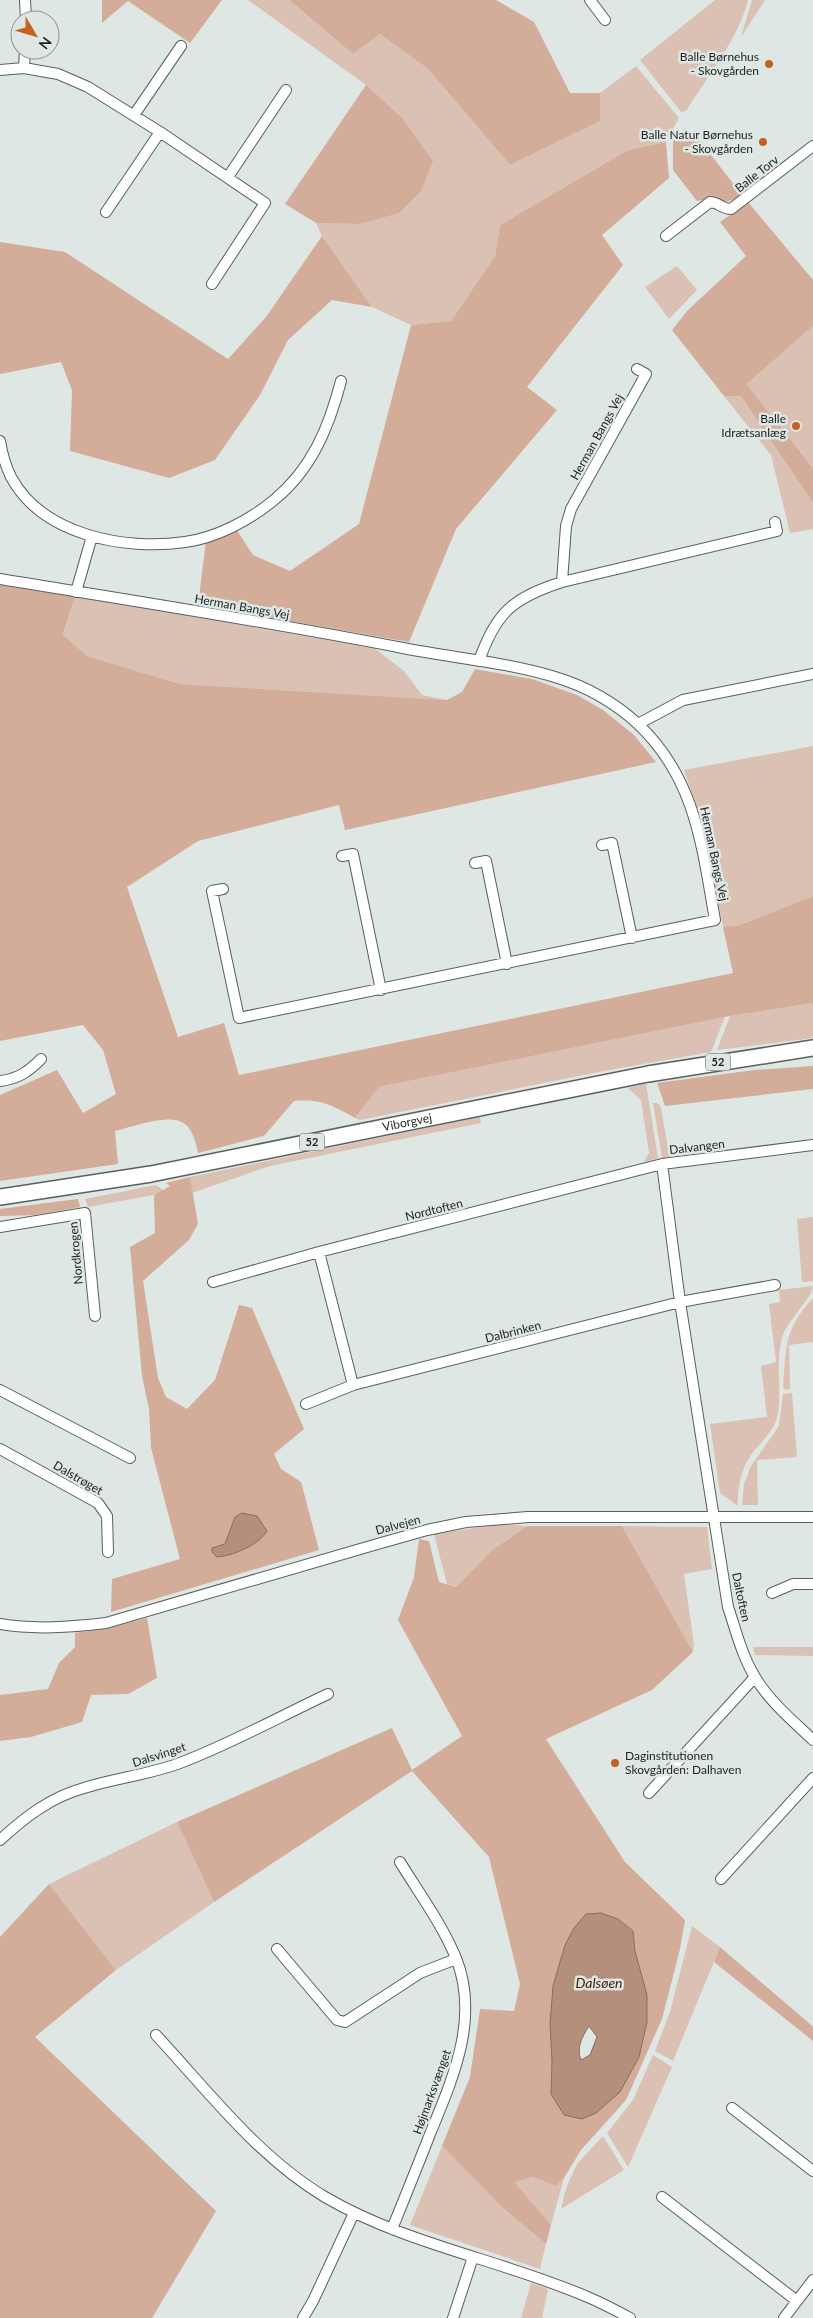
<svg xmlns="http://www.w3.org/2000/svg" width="813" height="2318" font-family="Lato,sans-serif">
	<rect width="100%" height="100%" fill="#dee7e4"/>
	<path fill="#dac1b3" d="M 248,0 L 289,0 L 353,54 L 380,34 L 428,69 L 510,165 L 600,121 L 600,93 L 636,66 L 679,118 L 666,142 L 628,150 L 500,225 L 495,256 L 451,321 L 411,325 L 372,307 L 322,236 L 316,223 L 359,224 L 366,85 Z
		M 715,0 L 748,0 C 739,38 707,77 686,111 L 681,112 L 640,60 Z
		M 752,0 L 765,0 L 741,37 Z
		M 685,128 L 701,142 L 673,138 Z
		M 677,266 L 697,290 L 669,319 L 645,287 Z
		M 813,326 L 813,468 L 745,384 Z
		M 724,396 L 741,396 L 813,503 L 813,529 L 790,533 L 771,455 Z
		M 75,596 L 374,648 L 404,671 L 422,695 L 447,700 L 180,684 L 87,656 L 63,636 Z
		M 813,746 L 813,896 L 740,925 L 723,927 L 703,825 L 684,770 Z
		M 813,1003 L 813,1038 L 717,1050 L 730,1016 Z
		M 725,1017 L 711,1052 L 604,1071 L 360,1120 L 355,1118 L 379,1087 Z
		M 646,1084 L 658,1158 L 644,1162 L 649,1153 L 641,1100 L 628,1088 Z
		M 653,1103 L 658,1103 L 661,1108 L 669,1154 L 671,1157 L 662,1158 Z
		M 480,1117 L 481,1123 L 270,1166 L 192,1193 L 190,1177 Z
		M 156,1185 L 164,1191 L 154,1195 L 88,1207 L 85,1199 Z
		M 813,1217 L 813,1281 L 802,1282 L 797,1219 Z
		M 813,1286 C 813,1297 786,1322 782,1338 C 774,1365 784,1395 776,1421 C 771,1434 759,1444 751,1455 C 741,1468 737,1490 738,1506 L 720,1493 L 710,1424 L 767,1417 L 761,1366 L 776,1362 L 769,1304 L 780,1302 L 779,1290 Z
		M 813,1298 L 813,1342 L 789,1345 L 790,1389 L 786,1390 L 783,1388 C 786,1348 784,1329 813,1298 Z
		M 792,1393 L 797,1457 L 757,1460 L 758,1505 L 742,1505 L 744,1484 L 751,1466 L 779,1426 L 783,1394 Z
		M 501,1524 L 527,1526 L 491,1551 L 456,1587 L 447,1584 L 434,1534 Z
		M 622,1526 L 707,1527 L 712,1569 L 684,1574 L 694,1645 L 693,1652 Z
		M 753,1647 L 813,1647 L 813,1656 L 755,1655 Z
		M 177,1822 L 214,1902 L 116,1970 L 49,1884 Z
		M 692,1926 L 720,1947 L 673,2061 L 655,2051 L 670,2012 Z
		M 653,2055 L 672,2067 L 628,2167 L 607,2133 L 633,2100 Z
		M 603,2136 L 624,2170 L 561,2209 L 566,2188 L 577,2164 Z
		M 442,2146 L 503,2208 L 546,2244 L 540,2269 L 410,2225 Z
		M 533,2177 L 556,2186 L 564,2178 L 551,2225 L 513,2182 Z
		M 531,2283 L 548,2289 L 542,2318 L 521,2318 Z"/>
	<path fill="#d3ad99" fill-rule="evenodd" d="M 102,0 L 222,0 L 190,43 L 128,1 L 102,23 Z
		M 289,0 L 496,0 L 534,22 L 570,93 L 600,93 L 600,121 L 510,165 L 428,69 L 380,34 L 353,54 Z
		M 366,85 L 402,118 L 433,161 L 421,191 L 399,213 L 359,224 L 316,223 L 285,204 Z
		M 673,138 L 701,142 L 742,195 C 722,208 717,197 697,201 L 673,170 Z
		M 666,142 L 669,178 L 602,235 L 623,265 L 527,387 L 557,410 L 456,529 L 409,642 L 198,605 L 206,541 L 236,529 L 253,555 L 290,571 L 359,524 L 411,325 L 451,321 L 495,256 L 500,225 L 628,150 Z
		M 748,202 L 813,280 L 813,326 L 746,384 L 813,468 L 813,503 L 741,396 L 724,396 L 672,330 L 688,310 L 746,256 L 720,222 Z
		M 322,236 L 372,307 L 332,300 L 288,340 L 260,395 L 215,460 L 169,478 L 70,451 L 72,390 L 61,362 L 0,374 L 0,242 L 65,252 L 228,359 L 266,317 Z
		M 0,582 L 75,596 L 63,635 L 87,656 L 180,684 L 447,700 L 462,692 L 475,669 L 532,679 L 577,695 L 603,710 L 634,735 L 656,762 L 345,830 L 339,805 L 198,841 L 127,887 L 178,1037 L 224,1023 L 239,1075 L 733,973 L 723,927 L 740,925 L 813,896 L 813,1003 L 730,1016 L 379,1087 L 355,1118 C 331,1105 322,1099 294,1101 L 264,1136 L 198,1153 C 196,1143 193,1130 185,1124 C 171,1112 132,1127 115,1131 L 118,1164 L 0,1181 L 0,1095 L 57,1070 L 83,1113 L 116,1094 L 103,1050 L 83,1025 L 0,1041 Z
		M 813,1066 L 813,1089 L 665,1106 L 657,1083 L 754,1070 Z
		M 190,1177 L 198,1224 L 189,1240 L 143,1281 L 158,1378 L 166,1397 L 187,1409 L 215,1380 L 239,1305 L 252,1308 L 304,1429 L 274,1454 L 281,1469 L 301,1482 L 319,1550 L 111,1612 L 112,1579 L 180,1559 L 151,1448 L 149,1409 L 142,1376 L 130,1247 L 155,1233 L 154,1195 L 170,1186 L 166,1183 Z
		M 78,1199 L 80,1207 L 35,1215 L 0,1216 L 0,1209 Z
		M 527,1526 L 622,1526 L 693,1652 L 652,1690 L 546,1739 L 625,1862 L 685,1920 L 680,1949 L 662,2019 L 626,2100 L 581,2150 L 564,2178 L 556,2186 L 533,2177 L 514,2182 L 551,2225 L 546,2244 L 503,2208 L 442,2146 L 470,2077 L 480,2009 L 514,2011 L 520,1984 L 489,1857 L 412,1771 L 214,1902 L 177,1822 L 392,1728 L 412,1770 L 462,1736 L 398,1620 L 414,1577 L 419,1539 L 429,1541 L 439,1582 L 456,1587 L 491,1551 ZM 633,1931 L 635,1951 L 564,2115 L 551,2094 L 552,2061 Z
		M 147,1618 L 157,1678 L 128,1694 L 91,1695 L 82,1722 L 31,1737 L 0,1741 L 0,1695 L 48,1689 L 59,1663 L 75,1647 L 75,1633 L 109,1628 Z
		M 49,1884 L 116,1970 L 35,2037 L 216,2211 L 152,2318 L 0,2318 L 0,1937 Z
		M 720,1947 L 810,2024 L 813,2027 L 813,2041 L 714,1962 Z"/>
	<path fill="#b38f7c" stroke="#866e60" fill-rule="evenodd" d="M 242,1513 L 257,1516 L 267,1531 C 259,1545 232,1556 217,1557 L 212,1552 L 212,1548 L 225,1544 L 235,1517 Z
		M 601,1913 L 618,1919 L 633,1931 L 635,1951 L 647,1995 L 647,2022 L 639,2057 L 620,2092 L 596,2113 L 582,2119 L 564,2115 L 551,2094 L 552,2061 L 550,2024 L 553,1986 L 565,1945 L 574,1928 L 586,1914 ZM 589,2026 L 597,2037 L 590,2055 L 581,2060 C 576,2048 582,2037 589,2026 Z"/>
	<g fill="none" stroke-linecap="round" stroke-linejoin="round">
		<defs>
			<path id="street" d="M 25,0 L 26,20
				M 590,0 L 605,20
				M 24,68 L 25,50
				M 0,70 L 24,68 L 58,74 L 88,87 L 160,132 L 265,203 L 212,284
				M 134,115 L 181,46
				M 228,177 L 286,90
				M 106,212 L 160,132
				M 666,236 L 710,202 C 718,202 722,209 731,209 L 813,146
				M 0,441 C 2,453 5,465 11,477 C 42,535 125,551 185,542 C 216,538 250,520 274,500 C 312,469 329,427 341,381
				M 0,579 C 134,601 270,622 403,648 C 453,658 506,662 555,677 C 585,686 614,702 638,724 C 696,779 702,847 715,920 L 239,1018 L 212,891 L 223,889
				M 562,582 L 566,526 L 571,509 L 646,374 L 637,369
				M 76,592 L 92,536
				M 479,661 C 496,612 513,598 562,582 L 777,531 L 775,522
				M 638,724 L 683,700 L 813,674
				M 602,845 L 612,843 L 632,938
				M 342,856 L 353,854 L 381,990
				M 475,863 L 486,861 L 507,964
				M 0,1081 C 18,1079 28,1072 41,1059
				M 662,1164 L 680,1302 L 728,1607 C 736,1631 742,1656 755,1677 C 769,1701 793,1721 813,1740
				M 0,1227 L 85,1213 L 95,1316
				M 319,1252 L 353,1385
				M 213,1282 L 319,1252 L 662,1164 L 813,1145
				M 0,1390 L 130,1458
				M 306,1404 L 353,1385 L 680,1302 L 775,1285
				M 0,1449 L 98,1503 L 107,1516 L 108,1552
				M 772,1593 L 793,1584 L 813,1584
				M 0,1624 C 35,1630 71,1627 106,1623 L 374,1545 L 427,1530 L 466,1522 L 528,1517 L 813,1517
				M 649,1793 L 755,1677
				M 0,1840 C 25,1817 51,1797 84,1788 C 115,1778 148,1775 180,1763 C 230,1744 279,1717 328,1694
				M 721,1879 L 813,1778
				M 277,1949 L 337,2020 L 345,2022 L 420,1973 L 456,1959
				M 156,2035 C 208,2091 258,2157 325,2197 C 407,2245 503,2260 590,2298 C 604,2304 617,2311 630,2318
				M 732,2108 L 813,2171
				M 662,2197 L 797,2301
				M 392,2229 C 405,2197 418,2165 430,2134 C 453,2078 480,2018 456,1958 C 442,1924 419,1893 400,1862
				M 303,2318 L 313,2301 L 354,2213
				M 453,2318 L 473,2257
				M 784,2318 L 813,2280"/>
			<g id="primary">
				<path id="s1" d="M 0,1197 L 151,1174 L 648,1074 L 813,1048"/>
			</g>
		</defs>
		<use href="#street" stroke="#58605e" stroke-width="12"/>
		<use href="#primary" stroke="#58605e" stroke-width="18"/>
		<use href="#street" stroke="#fff" stroke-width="10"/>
		<use href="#primary" stroke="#fff" stroke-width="15"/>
	</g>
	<g fill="#c26121" stroke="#dee7e4" stroke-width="2">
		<circle cx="769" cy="64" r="5"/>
		<circle cx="763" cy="142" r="5"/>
		<circle cx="796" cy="426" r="5"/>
		<circle cx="615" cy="1763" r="5"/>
	</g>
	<g text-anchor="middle" stroke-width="5" stroke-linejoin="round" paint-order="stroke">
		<g fill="#dee7e4" stroke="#575c5b" stroke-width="1">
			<rect x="705.5" y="1053.5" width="25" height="17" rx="4"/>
			<rect x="299.5" y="1133.5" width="25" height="17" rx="4"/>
		</g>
		<g font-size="11" font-weight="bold" fill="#1d2020">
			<text x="718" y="1066">52</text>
			<text x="312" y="1146">52</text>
		</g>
		<g font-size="12" fill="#1d2020" stroke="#dee7e4" text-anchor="end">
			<text x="759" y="61">Balle Børnehus<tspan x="759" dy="14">- Skovgården</tspan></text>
			<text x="753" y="139">Balle Natur Børnehus<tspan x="753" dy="14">- Skovgården</tspan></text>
			<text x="786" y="423">Balle<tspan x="786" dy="14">Idrætsanlæg</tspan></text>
			<text x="625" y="1760" text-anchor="start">Daginstitutionen<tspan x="625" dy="14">Skovgården: Dalhaven</tspan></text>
		</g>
		<g font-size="12" fill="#1d2020" stroke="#dee7e4">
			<text transform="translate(757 174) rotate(-38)" y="4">Balle Torv</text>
			<text transform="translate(597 437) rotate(-61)" y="4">Herman Bangs Vej</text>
			<text transform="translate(242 607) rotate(10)" y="4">Herman Bangs Vej</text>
			<text transform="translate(714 854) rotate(78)" y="4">Herman Bangs Vej</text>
			<text dy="4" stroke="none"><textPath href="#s1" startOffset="414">Viborgvej</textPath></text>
			<text transform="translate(697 1147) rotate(-7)" y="4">Dalvangen</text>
			<text transform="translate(434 1210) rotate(-14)" y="4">Nordtoften</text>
			<text transform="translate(76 1253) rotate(-95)" y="4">Nordkrogen</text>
			<text transform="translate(513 1332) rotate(-14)" y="4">Dalbrinken</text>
			<text transform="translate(78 1478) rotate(30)" y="4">Dalstrøget</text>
			<text transform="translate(398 1525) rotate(-15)" y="4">Dalvejen</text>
			<text transform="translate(741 1597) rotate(78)" y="4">Daltoften</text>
			<text transform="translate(159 1755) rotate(-18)" y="4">Dalsvinget</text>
			<text transform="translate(432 2092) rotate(-70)" y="4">Højmarksvænget</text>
		</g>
		<g font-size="14" font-style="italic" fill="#421e06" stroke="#dee7e4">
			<text x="599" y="1988">Dalsøen</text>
		</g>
	</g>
	<g transform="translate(35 35) rotate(128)"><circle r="24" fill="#dee7e4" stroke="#919796"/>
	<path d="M0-4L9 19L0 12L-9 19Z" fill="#c26121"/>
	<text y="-8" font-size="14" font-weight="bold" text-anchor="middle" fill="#1d2020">N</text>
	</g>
</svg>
